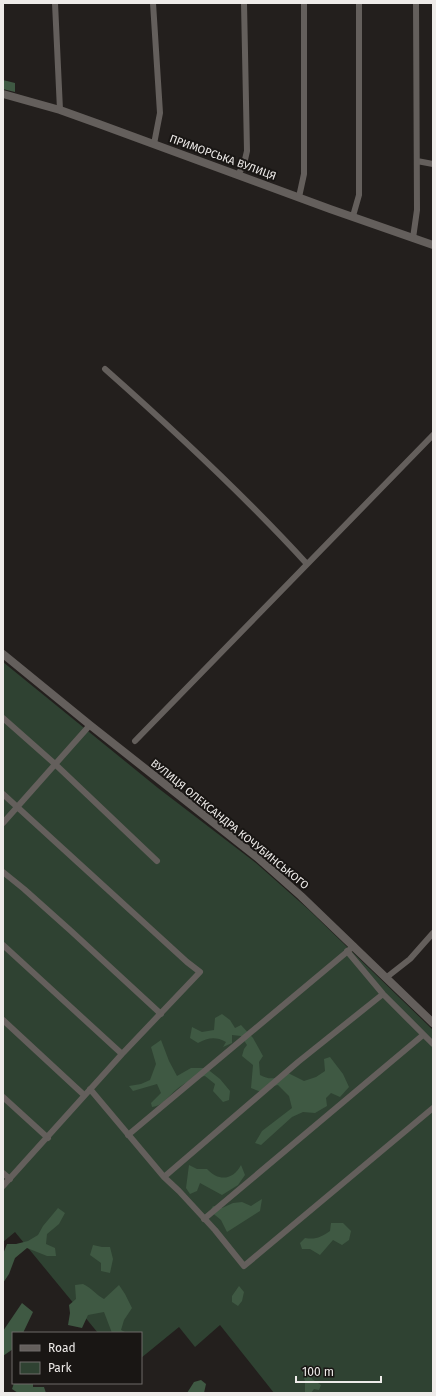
<svg xmlns="http://www.w3.org/2000/svg" width="436" height="1396" font-family="'Fira Sans',sans-serif">
	<rect width="100%" height="100%" fill="#231f1d"/>
	<path fill="#2f4232" d="M 3,662 L 158,788 L 256,863 L 308,909 L 433,1030 L 433,1393 L 274,1393 L 220,1325 L 195,1347 L 179,1327 L 141,1358 L 141,1333 L 98,1333 L 15,1232 L 3,1242 Z"/>
	<path fill="#3f5943" d="M 3,80 L 15,83 L 15,92 L 3,89 Z
		M 222,1014 L 230,1020 L 235,1028 L 241,1025 L 253,1038 L 263,1056 L 259,1062 L 260,1075 C 271,1081 277,1078 288,1073 L 304,1081 L 316,1077 L 325,1071 L 324,1059 L 330,1057 L 343,1074 L 349,1087 L 340,1097 L 331,1093 L 326,1098 L 327,1106 L 315,1113 L 303,1112 L 292,1117 L 261,1145 L 255,1143 L 262,1131 L 292,1108 L 289,1096 L 278,1085 L 268,1087 L 261,1092 L 251,1088 L 253,1065 L 242,1056 L 244,1049 L 247,1045 L 241,1036 L 232,1035 L 232,1043 L 223,1047 L 226,1042 C 215,1036 208,1038 198,1043 L 190,1038 L 192,1027 L 202,1032 L 214,1030 L 215,1018 Z
		M 161,1040 L 169,1061 L 177,1076 L 191,1068 L 206,1068 L 220,1079 L 230,1091 L 229,1100 L 223,1102 L 213,1091 L 215,1084 L 205,1076 C 194,1078 186,1082 177,1089 C 168,1096 163,1106 152,1107 L 151,1103 L 161,1093 L 157,1084 L 133,1091 L 129,1086 L 141,1084 L 150,1080 L 156,1064 L 151,1047 Z
		M 189,1165 L 197,1169 L 207,1169 C 219,1182 233,1180 241,1165 L 245,1175 L 238,1185 L 222,1195 L 200,1183 L 197,1191 L 190,1194 L 186,1188 Z
		M 262,1199 L 260,1211 L 227,1232 L 221,1220 L 210,1211 L 213,1206 L 222,1208 L 233,1203 L 242,1202 L 251,1206 Z
		M 58,1208 L 65,1213 L 59,1224 L 47,1234 L 46,1244 L 55,1248 L 56,1256 L 47,1256 L 27,1248 L 15,1258 L 9,1274 L 3,1283 L 3,1254 L 7,1244 L 16,1244 L 28,1241 L 38,1235 L 43,1226 Z
		M 331,1223 L 343,1223 L 351,1231 L 349,1240 L 342,1245 L 333,1240 L 320,1255 L 310,1249 L 302,1249 L 300,1243 L 305,1238 C 316,1240 321,1237 330,1231 Z
		M 93,1245 L 102,1247 L 110,1247 L 113,1259 L 110,1273 L 101,1271 L 101,1263 L 90,1255 Z
		M 83,1284 C 92,1288 96,1295 104,1299 L 119,1285 L 125,1294 L 132,1308 L 124,1320 L 121,1330 L 127,1333 L 112,1333 L 104,1312 L 88,1315 L 82,1328 L 68,1325 L 70,1313 L 69,1305 L 76,1299 L 75,1285 Z
		M 239,1286 L 244,1292 L 242,1301 L 238,1306 L 232,1302 L 232,1296 Z
		M 22,1303 L 33,1312 L 23,1333 L 13,1333 L 13,1349 L 3,1356 L 3,1331 Z
		M 308,1369 L 312,1379 L 321,1385 L 319,1390 L 314,1389 L 311,1393 L 305,1393 L 305,1381 L 302,1372 Z
		M 201,1380 L 206,1384 L 204,1393 L 187,1393 L 194,1382 Z
		M 14,1383 L 33,1383 L 33,1387 L 44,1387 L 46,1393 L 18,1393 L 12,1389 Z"/>
	<g fill="none" stroke-linecap="round" stroke-linejoin="round">
		<path stroke="#645f5c" stroke-width="6" d="M 55,3 L 60,110
			M 153,3 L 160,113 L 154,144
			M 417,161 L 433,164
			M 238,175 L 244,164 L 247,151 L 244,3
			M 299,197 L 304,174 L 304,3
			M 353,216 L 359,195 L 359,3
			M 413,238 L 417,210 L 416,3
			M 105,369 C 175,431 244,495 307,564
			M 3,718 L 55,764 L 157,861
			M 135,741 L 433,435
			M 3,794 L 187,962 L 200,972 L 122,1054 L 3,1186
			M 3,823 L 90,725
			M 3,872 L 24,889 L 71,931 L 161,1014
			M 3,945 L 122,1054
			M 347,951 L 383,994 L 433,1044
			M 387,977 L 410,959 L 433,933
			M 3,1020 L 84,1095
			M 90,1089 L 164,1177 L 179,1191 L 215,1230 L 244,1266 L 433,1108
			M 3,1097 L 48,1138
			M 128,1135 L 354,946
			M 3,1173 L 10,1179
			M 164,1177 L 298,1062 L 383,994
			M 204,1219 L 423,1035"/>
		<path stroke="#645f5c" stroke-width="8" d="M 3,94 L 60,110 L 99,124 L 330,209 L 433,245
			M 3,654 L 90,725 L 257,857 L 301,896 L 433,1023"/>
	</g>
	<g text-anchor="middle" stroke-width="4" stroke-linejoin="round" paint-order="stroke">
		<g font-size="11" fill="#eeebe9" stroke="#191614">
			<text transform="translate(223 157) rotate(20)" y="4">ПРИМОРСЬКА ВУЛИЦЯ</text>
			<text transform="translate(230 824) rotate(39)" y="4">ВУЛИЦЯ ОЛЕКСАНДРА КОЧУБИНСЬКОГО</text>
		</g>
	</g>
	<rect width="436" height="1396" fill="none" stroke="#eeebe9" stroke-width="8"/>
	<rect x="12" y="1332" width="130" height="52" fill="#191614" stroke="#6e6b69"/>
	<rect x="20" y="1345" width="20" height="6" fill="#645f5c" stroke="#6e6b69"/>
	<text x="48" y="1352" font-size="12" fill="#eeebe9">Road</text>
	<rect x="20" y="1362" width="20" height="12" fill="#2f4232" stroke="#6e6b69"/>
	<text x="48" y="1372" font-size="12" fill="#eeebe9">Park</text>
	<path d="M296 1376v6h85v-6" fill="none" stroke="#eeebe9" stroke-width="2"/>
	<text x="302" y="1376" font-size="12" fill="#eeebe9" stroke="#191614" stroke-width="3" paint-order="stroke">100 m</text>
</svg>
